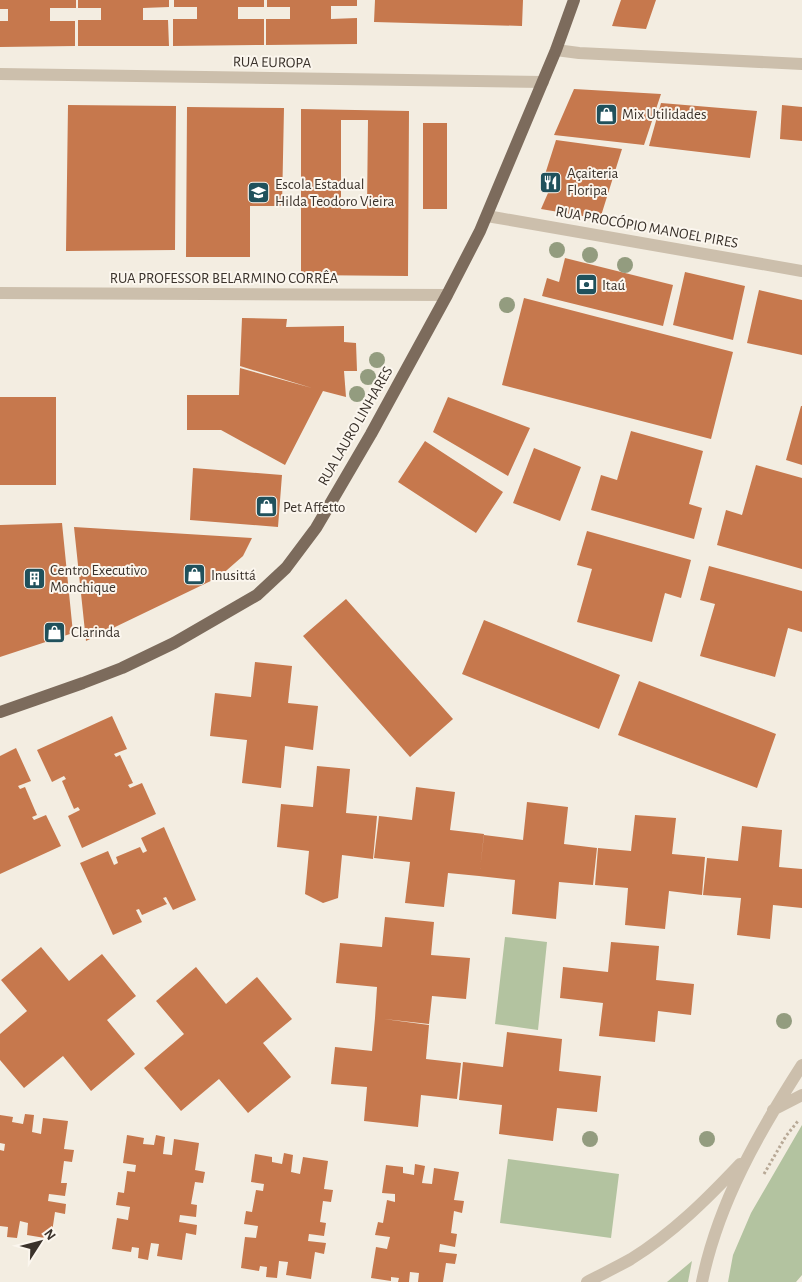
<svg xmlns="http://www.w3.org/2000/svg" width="802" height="1282" font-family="'Alegreya Sans',sans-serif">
	<rect width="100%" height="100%" fill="#f3ede1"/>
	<path fill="#b3c3a0" d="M 505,937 L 547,942 L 538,1030 L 495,1024 Z
		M 802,1125 L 802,1275 L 796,1282 L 728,1282 L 733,1255 L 751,1213 Z
		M 508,1159 L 619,1174 L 611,1238 L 500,1223 Z
		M 692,1261 L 688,1282 L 667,1282 Z"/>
	<path fill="#c6784d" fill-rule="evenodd" d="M 0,0 L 76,0 L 76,8 L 50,8 L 50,21 L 75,21 L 75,46 L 0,47 L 0,21 L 8,21 L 8,9 L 0,9 Z
		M 78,0 L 169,0 L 169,7 L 143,8 L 143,20 L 168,20 L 169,46 L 78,46 L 78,20 L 101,20 L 101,8 L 78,8 Z
		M 174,0 L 264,0 L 264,7 L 238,7 L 238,19 L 264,19 L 264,45 L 173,46 L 173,19 L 197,19 L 197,7 L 174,7 Z
		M 267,0 L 357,0 L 357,6 L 331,6 L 331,19 L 357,18 L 357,44 L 266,45 L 266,19 L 290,19 L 290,7 L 267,7 Z
		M 375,0 L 523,0 L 522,26 L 374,22 Z
		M 621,0 L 656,0 L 646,29 L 612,26 Z
		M 574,89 L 661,94 L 644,145 L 554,135 Z
		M 661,103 L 757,111 L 750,158 L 649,146 Z
		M 68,105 L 176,106 L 175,250 L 66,251 Z
		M 782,105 L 802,107 L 802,141 L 780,139 Z
		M 187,107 L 284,108 L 282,206 L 250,206 L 250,257 L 186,257 Z
		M 301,109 L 409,111 L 408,276 L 301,275 ZM 341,120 L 368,120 L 367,209 L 341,209 Z
		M 423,123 L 447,123 L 447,209 L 423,209 Z
		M 556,140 L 622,149 L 600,219 L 541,209 L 548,193 L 540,190 Z
		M 565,258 L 673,285 L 663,326 L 542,296 L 547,278 L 559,282 Z
		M 685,272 L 745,286 L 733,340 L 673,325 Z
		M 759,290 L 802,300 L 802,355 L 747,343 Z
		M 524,298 L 733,352 L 711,439 L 502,385 Z
		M 242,318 L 287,319 L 286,327 L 344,326 L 344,342 L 356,343 L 357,371 L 344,371 L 346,397 L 323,391 L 285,465 L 221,430 L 187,430 L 187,395 L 239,395 L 240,368 L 312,388 L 240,366 Z
		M 0,397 L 56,397 L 56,485 L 0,485 Z
		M 448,397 L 530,428 L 508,476 L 433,432 Z
		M 801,406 L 802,406 L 802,465 L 786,460 Z
		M 631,431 L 703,451 L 689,504 L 702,508 L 694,539 L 591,510 L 601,475 L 617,480 Z
		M 425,441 L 503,492 L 476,533 L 398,482 Z
		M 534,448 L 581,467 L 560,521 L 513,503 Z
		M 756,465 L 802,478 L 802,569 L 717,545 L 726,510 L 742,515 Z
		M 193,468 L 282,475 L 278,527 L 190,520 Z
		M 62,523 L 73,633 L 0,657 L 0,525 Z
		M 74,527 L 252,538 L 243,556 L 219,577 L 86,641 Z
		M 587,531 L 691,560 L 681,598 L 665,593 L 652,642 L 577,622 L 592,569 L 577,565 Z
		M 709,566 L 802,591 L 802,632 L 788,628 L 775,677 L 700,656 L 715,604 L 700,600 Z
		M 346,599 L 453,719 L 410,757 L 303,636 Z
		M 484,620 L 620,675 L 599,729 L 462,674 Z
		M 255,662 L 292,666 L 288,703 L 318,706 L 313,750 L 285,746 L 281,788 L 242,783 L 247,740 L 210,736 L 215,693 L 251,697 Z
		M 639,681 L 776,734 L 757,788 L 618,735 Z
		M 112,716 L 127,749 L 114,754 L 116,757 L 120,755 L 133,783 L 128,785 L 130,788 L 142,783 L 156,814 L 82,848 L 68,816 L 80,810 L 78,807 L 74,809 L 62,781 L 66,779 L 64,776 L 52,782 L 37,750 Z
		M 16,748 L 31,781 L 18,786 L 20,789 L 25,787 L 37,815 L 32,817 L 34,820 L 46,815 L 61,846 L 0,874 L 0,756 Z
		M 317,766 L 350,769 L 346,813 L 377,816 L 373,859 L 342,855 L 338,898 L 323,903 L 305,894 L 309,851 L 277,847 L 281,804 L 313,807 Z
		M 416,787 L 455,792 L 450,830 L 484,834 L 480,869 L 484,835 L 523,840 L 527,802 L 568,807 L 564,844 L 597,848 L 593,885 L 559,882 L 556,919 L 512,914 L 515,880 L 479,876 L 448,873 L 444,907 L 405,903 L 410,862 L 374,858 L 379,816 L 412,820 Z
		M 635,815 L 676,818 L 672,854 L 705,857 L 702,895 L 669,891 L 665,929 L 625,925 L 628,888 L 595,885 L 598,848 L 631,851 Z
		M 742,826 L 782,830 L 779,867 L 802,869 L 802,908 L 773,905 L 770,939 L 737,935 L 741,898 L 703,895 L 707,858 L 738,861 Z
		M 164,827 L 196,900 L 173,910 L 166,897 L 163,898 L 167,904 L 142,915 L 139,909 L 136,910 L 142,922 L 113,935 L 80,863 L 108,851 L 114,865 L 118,863 L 116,857 L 140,847 L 143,853 L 147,851 L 141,838 Z
		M 385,917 L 434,922 L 431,955 L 470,958 L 466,999 L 432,996 L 429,1024 L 384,1019 L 429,1025 L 426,1059 L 461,1063 L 457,1099 L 421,1095 L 418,1127 L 364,1121 L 367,1087 L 331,1084 L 335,1047 L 372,1051 L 375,1018 L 377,987 L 336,983 L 340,943 L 382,947 Z
		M 611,942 L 659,946 L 656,980 L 694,984 L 691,1015 L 658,1011 L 655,1042 L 599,1036 L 603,1003 L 560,998 L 563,967 L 608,972 Z
		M 41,947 L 69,981 L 102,954 L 136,996 L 107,1020 L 135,1054 L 91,1091 L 63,1056 L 24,1088 L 0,1060 L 0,1034 L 27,1011 L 1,980 Z
		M 196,967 L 226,1004 L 257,977 L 292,1019 L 263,1043 L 291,1077 L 248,1113 L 219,1079 L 181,1111 L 144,1068 L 184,1034 L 156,1001 Z
		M 507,1032 L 562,1039 L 559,1071 L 601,1076 L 597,1112 L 557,1108 L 553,1141 L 499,1134 L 502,1105 L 459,1100 L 463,1062 L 503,1067 Z
		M 25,1114 L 34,1115 L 32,1132 L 41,1134 L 43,1118 L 68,1121 L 64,1149 L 74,1150 L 72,1162 L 64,1161 L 61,1183 L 67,1183 L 65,1196 L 49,1194 L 48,1201 L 66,1204 L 65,1214 L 55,1212 L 51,1239 L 27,1235 L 28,1223 L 20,1221 L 17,1238 L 7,1237 L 8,1227 L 0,1226 L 0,1150 L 4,1151 L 5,1144 L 0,1143 L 0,1115 L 13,1117 L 12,1122 L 23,1124 Z
		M 127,1135 L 144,1138 L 143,1144 L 154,1145 L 156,1135 L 165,1137 L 163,1154 L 172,1155 L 174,1139 L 199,1143 L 195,1170 L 205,1172 L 203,1183 L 195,1182 L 191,1204 L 197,1205 L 196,1217 L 180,1215 L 179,1222 L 197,1225 L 196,1235 L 186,1233 L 182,1260 L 157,1256 L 159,1244 L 151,1243 L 148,1260 L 138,1258 L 139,1248 L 132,1247 L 131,1252 L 112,1249 L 117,1218 L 128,1220 L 130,1207 L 116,1205 L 118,1192 L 124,1193 L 127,1171 L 135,1172 L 136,1165 L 123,1163 Z
		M 284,1153 L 293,1155 L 291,1172 L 300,1174 L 303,1157 L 328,1161 L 324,1189 L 333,1190 L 331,1202 L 323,1201 L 320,1222 L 326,1223 L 324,1236 L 309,1234 L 308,1241 L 326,1243 L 324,1254 L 315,1252 L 311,1279 L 286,1275 L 288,1262 L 279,1261 L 277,1278 L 266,1277 L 267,1267 L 260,1266 L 259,1271 L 241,1268 L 245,1237 L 256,1238 L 258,1226 L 244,1224 L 246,1211 L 252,1212 L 256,1190 L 263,1191 L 264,1184 L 251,1182 L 255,1154 L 272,1157 L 272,1162 L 282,1164 Z
		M 415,1164 L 425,1166 L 422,1183 L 432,1184 L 434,1168 L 459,1172 L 454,1200 L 464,1201 L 462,1213 L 454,1211 L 451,1233 L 457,1234 L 455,1247 L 440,1244 L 439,1252 L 457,1254 L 455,1264 L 446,1263 L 443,1282 L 418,1282 L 419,1273 L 410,1272 L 409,1282 L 398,1282 L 399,1278 L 391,1277 L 391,1281 L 371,1278 L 376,1247 L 387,1249 L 390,1237 L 375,1235 L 378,1222 L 383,1223 L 387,1200 L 395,1202 L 395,1194 L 382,1193 L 386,1165 L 403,1167 L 403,1173 L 414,1175 Z"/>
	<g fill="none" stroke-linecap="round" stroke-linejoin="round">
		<path stroke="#b8a996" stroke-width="3" stroke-dasharray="2.5 2.5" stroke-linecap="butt" d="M 764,1174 L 786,1136 L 798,1121"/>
		<path stroke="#ccbfac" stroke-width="12" d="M 556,50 L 579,53 L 802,64
			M 0,74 L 543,82
			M 487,216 L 802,271
			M 0,293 L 447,295
			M 773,1110 L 802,1095
			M 587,1282 C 602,1274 617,1267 631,1259 C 673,1233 707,1199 740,1164
			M 702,1282 C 718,1203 759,1132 802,1065"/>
		<path stroke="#7c6b5c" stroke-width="12" d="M 0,712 L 83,683 L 122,668 L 174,643 L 257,595 L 286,568 L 316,528 L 371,434 L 447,295 L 480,231 L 556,50 L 574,0"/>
	</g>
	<g fill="#939c7f">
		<circle cx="557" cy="250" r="8"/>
		<circle cx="590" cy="255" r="8"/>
		<circle cx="625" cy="265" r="8"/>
		<circle cx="507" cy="305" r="8"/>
		<circle cx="377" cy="360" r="8"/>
		<circle cx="368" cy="377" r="8"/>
		<circle cx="357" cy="394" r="8"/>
		<circle cx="784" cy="1021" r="8"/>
		<circle cx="590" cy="1139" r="8"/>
		<circle cx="707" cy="1139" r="8"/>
	</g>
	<defs>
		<symbol id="shop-square" viewBox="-11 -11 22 22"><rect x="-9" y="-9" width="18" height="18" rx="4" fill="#20515c" stroke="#fbf6ee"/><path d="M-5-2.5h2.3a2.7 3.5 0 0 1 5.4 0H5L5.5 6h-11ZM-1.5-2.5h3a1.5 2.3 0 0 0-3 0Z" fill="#fff"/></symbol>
		<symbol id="restaurant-square" viewBox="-11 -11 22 22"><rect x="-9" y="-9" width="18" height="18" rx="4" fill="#20515c" stroke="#fbf6ee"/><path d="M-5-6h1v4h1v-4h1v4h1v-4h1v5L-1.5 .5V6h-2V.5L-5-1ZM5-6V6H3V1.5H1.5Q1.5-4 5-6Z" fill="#fff"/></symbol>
		<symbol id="school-square" viewBox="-11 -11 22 22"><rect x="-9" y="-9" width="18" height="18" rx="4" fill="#20515c" stroke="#fbf6ee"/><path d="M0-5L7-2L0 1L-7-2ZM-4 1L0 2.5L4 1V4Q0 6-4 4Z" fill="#fff"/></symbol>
		<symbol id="bank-square" viewBox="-11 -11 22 22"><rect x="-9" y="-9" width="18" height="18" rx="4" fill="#20515c" stroke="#fbf6ee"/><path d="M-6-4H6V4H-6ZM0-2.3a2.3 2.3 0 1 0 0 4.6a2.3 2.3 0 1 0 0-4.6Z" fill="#fff"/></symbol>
		<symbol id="building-square" viewBox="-11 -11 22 22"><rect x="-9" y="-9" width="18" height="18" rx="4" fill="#20515c" stroke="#fbf6ee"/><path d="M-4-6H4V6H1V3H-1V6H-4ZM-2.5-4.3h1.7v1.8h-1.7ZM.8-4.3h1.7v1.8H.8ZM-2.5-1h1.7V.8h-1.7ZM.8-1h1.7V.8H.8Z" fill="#fff"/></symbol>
	</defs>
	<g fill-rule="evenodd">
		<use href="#shop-square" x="594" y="102" width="25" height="25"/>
		<use href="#restaurant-square" x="538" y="170" width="25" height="25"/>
		<use href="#school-square" x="246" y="180" width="25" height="25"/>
		<use href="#bank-square" x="574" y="272" width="25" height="25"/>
		<use href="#shop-square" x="254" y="494" width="25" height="25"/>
		<use href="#shop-square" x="182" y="562" width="25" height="25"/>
		<use href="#building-square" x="22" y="566" width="25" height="25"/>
		<use href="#shop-square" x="42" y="620" width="25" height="25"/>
	</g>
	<g text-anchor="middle" stroke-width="4" stroke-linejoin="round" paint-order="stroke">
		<g font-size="15" fill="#3a322b" stroke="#fbf6ee">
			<text transform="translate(272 62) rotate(1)" y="5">RUA EUROPA</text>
			<text transform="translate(647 227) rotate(10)" y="5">RUA PROCÓPIO MANOEL PIRES</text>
			<text x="224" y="283">RUA PROFESSOR BELARMINO CORRÊA</text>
			<text transform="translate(355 426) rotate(-60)" y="5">RUA LAURO LINHARES</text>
		</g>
		<g font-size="15" fill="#3a322b" stroke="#fbf6ee" text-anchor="start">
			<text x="622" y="119">Mix Utilidades</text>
			<text x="567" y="178">Açaiteria<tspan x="567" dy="17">Floripa</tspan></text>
			<text x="275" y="189">Escola Estadual<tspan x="275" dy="17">Hilda Teodoro Vieira</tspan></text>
			<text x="602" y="290">Itaú</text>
			<text x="283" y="512">Pet Affetto</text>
			<text x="50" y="575">Centro Executivo<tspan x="50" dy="17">Monchique</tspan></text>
			<text x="211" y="580">Inusittá</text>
			<text x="71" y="637">Clarinda</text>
		</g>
	</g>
	<g transform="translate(40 1242) rotate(54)" stroke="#fbf6ee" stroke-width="4" paint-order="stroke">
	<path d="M0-4L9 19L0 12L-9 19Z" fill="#3a322b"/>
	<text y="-8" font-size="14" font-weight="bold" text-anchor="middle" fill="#3a322b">N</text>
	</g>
</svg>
